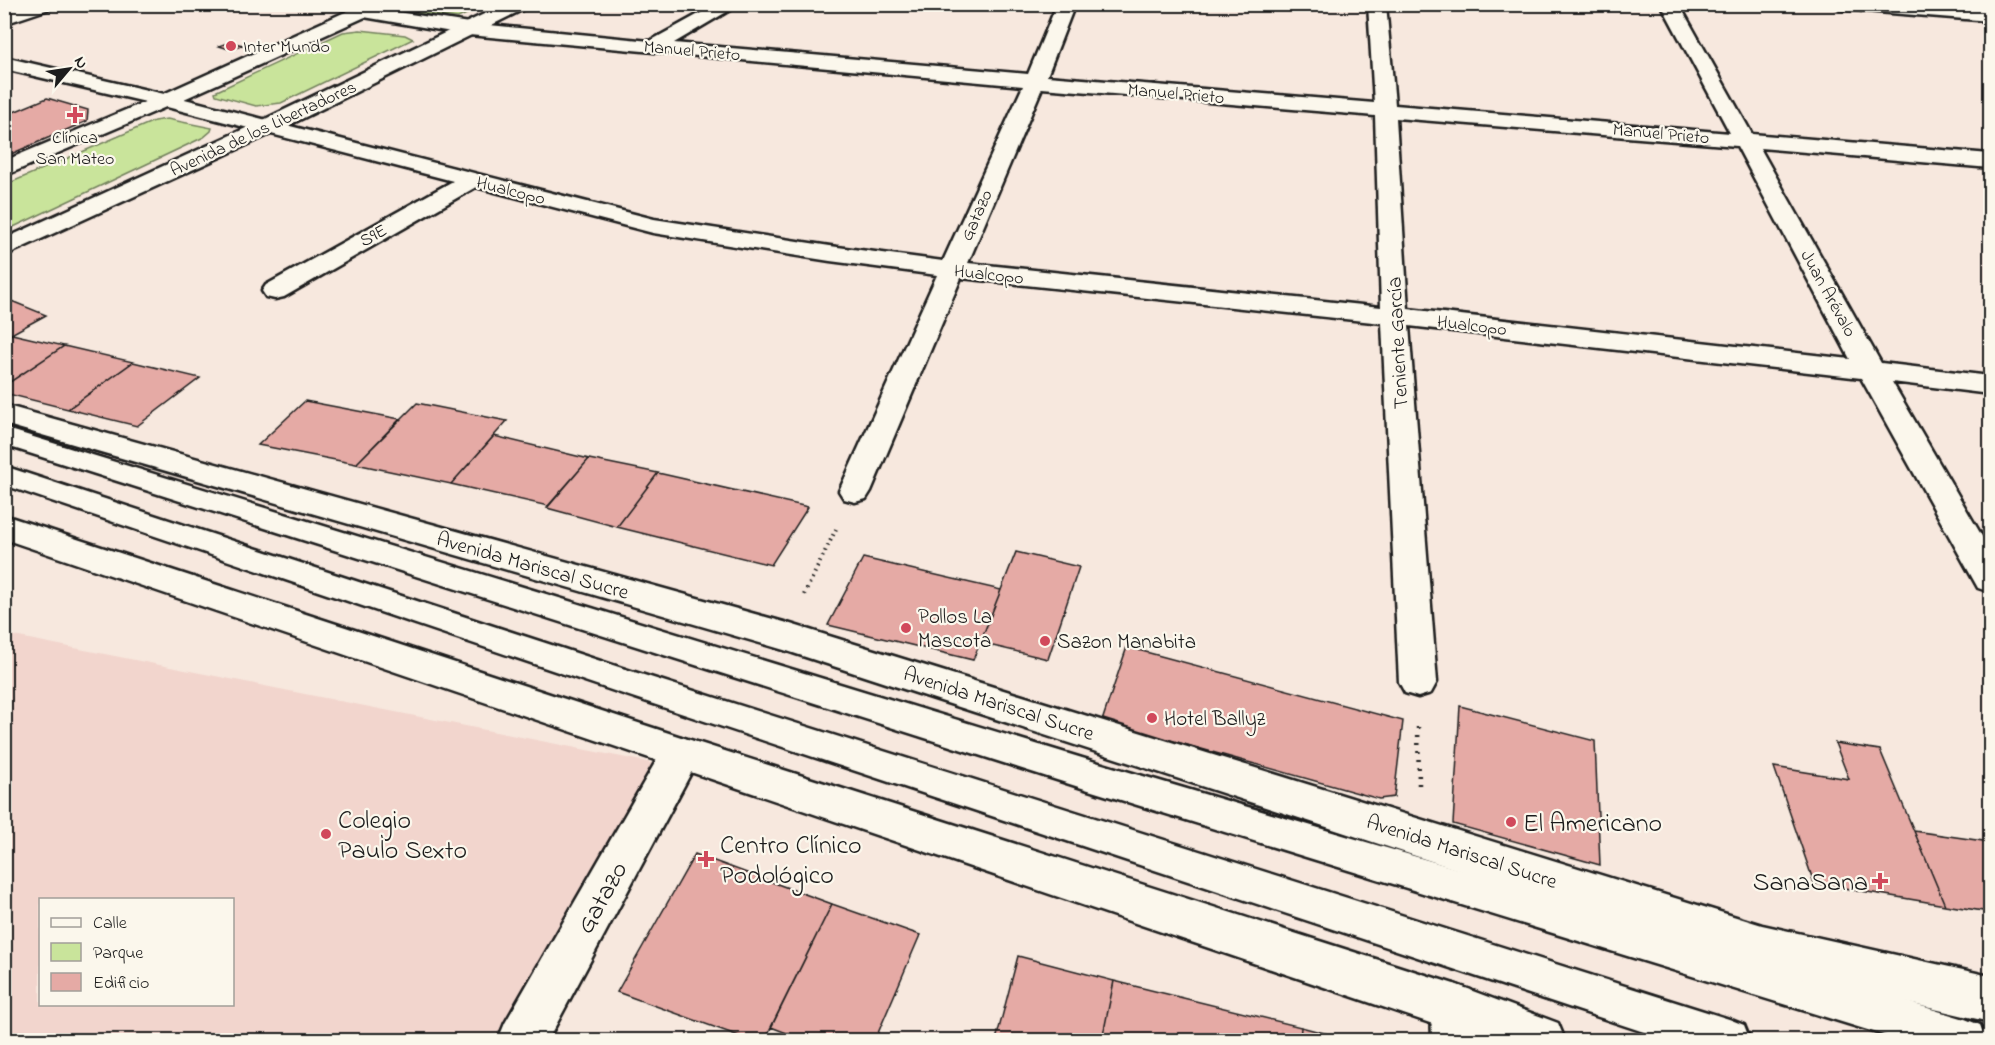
<svg xmlns="http://www.w3.org/2000/svg" width="1995" height="1045" font-family="'Indie Flower',sans-serif">
	<rect width="100%" height="100%" fill="#f7e8de"/>
	<filter id="ink" filterUnits="userSpaceOnUse"><feTurbulence type="fractalNoise" baseFrequency=".0167" numOctaves="2"/><feDisplacementMap in="SourceGraphic" scale="12" xChannelSelector="R" yChannelSelector="G"/><feConvolveMatrix kernelMatrix="1 2 1 2 8 2 1 2 1" color-interpolation-filters="sRGB"/></filter>
	<g filter="url(#ink)">
		<path fill="#f2d5cd" fill-rule="evenodd" d="M 4,634 L 682,769 L 534,1040 L 5,1040 ZM 40,900 L 232,900 L 232,1004 L 40,1004 Z"/>
		<path fill="#c9e49b" stroke="#72805c" stroke-width="1.5" d="M 414,5 L 414,4 L 486,5 L 458,18 L 401,11 Z
			M 360,30 L 405,35 L 413,39 L 281,103 L 256,106 L 216,95 L 215,92 L 343,32 Z
			M 167,119 L 212,128 L 211,131 L 204,137 L 5,231 L 5,185 L 154,121 Z"/>
		<path fill="#e5aaa5" stroke="#1c1c1c" stroke-width="1.5" d="M 230,42 L 243,45 L 232,50 L 219,46 Z
			M 47,98 L 88,110 L 87,121 L 4,157 L 4,116 Z
			M 4,298 L 46,315 L 4,338 Z
			M 12,334 L 64,346 L 4,386 L 4,338 Z
			M 64,346 L 133,362 L 68,409 L 4,393 L 4,386 Z
			M 133,362 L 200,378 L 137,426 L 68,409 Z
			M 305,401 L 400,419 L 356,464 L 258,445 Z
			M 417,403 L 507,421 L 451,484 L 356,464 Z
			M 494,436 L 589,459 L 548,506 L 451,484 Z
			M 589,459 L 658,473 L 617,527 L 547,508 Z
			M 658,473 L 808,507 L 771,565 L 617,527 Z
			M 1016,552 L 1079,567 L 1048,659 L 980,643 Z
			M 863,558 L 1001,590 L 973,660 L 828,625 Z
			M 1127,647 L 1403,721 L 1394,797 L 1379,799 L 1102,721 Z
			M 1460,706 L 1595,741 L 1600,865 L 1453,824 Z
			M 1835,743 L 1880,750 L 1945,905 L 1814,883 L 1774,767 L 1849,779 Z
			M 1914,831 L 1990,842 L 1990,912 L 1945,905 Z
			M 695,854 L 832,904 L 765,1040 L 750,1040 L 617,992 Z
			M 832,904 L 920,935 L 875,1040 L 805,1040 L 771,1027 Z
			M 1018,956 L 1114,981 L 1102,1040 L 996,1040 Z
			M 1114,981 L 1301,1027 L 1300,1040 L 1102,1040 Z
			M 1301,1027 L 1351,1040 L 1300,1040 Z"/>
		<g fill="none" stroke-linecap="round" stroke-linejoin="round">
			<defs>
				<path id="service" d="M 4,428 L 1082,758 L 1965,1019 L 1980,1025 L 1986,1040 L 1900,1040 L 1082,788 L 4,445 Z
					M 4,466 L 628,670 L 1729,1019 L 1744,1025 L 1750,1040 L 1668,1040 L 617,692 L 4,485 Z"/>
				<path id="minor" d="M 27,4 L 55,4 L 52,8 L 4,24 L 4,13 Z
					M 717,4 L 740,4 L 674,43 L 1028,74 L 1057,4 L 1075,4 L 1047,76 L 1374,103 L 1368,4 L 1386,4 L 1395,105 L 1730,133 L 1661,4 L 1679,4 L 1752,134 L 1990,154 L 1990,168 L 1760,148 L 1881,363 L 1990,376 L 1990,394 L 1892,382 L 1990,550 L 1990,592 L 1978,588 L 1861,378 L 1409,326 L 1437,682 L 1431,693 L 1418,697 L 1405,693 L 1399,682 L 1382,323 L 961,278 L 871,491 L 866,499 L 855,502 L 844,499 L 839,491 L 937,275 L 830,261 L 653,233 L 476,187 L 284,297 L 275,299 L 266,297 L 262,291 L 266,285 L 453,181 L 163,106 L 4,69 L 4,57 L 173,96 L 654,219 L 830,246 L 943,261 L 1023,86 L 469,35 L 364,17 L 358,16 L 355,12 L 358,8 L 364,7 L 469,23 L 650,41 ZM 1042,88 L 1375,116 L 1381,307 L 968,263 ZM 1396,118 L 1737,146 L 1850,359 L 1408,309 Z
					M 1831,4 L 1915,4 L 1990,10 L 1990,21 L 1840,9 Z
					M 681,737 L 695,742 L 701,754 L 548,1040 L 498,1040 L 505,1023 L 667,742 Z
					M 1454,984 L 1471,990 L 1477,1007 L 1480,1040 L 1432,1040 L 1431,1007 L 1437,990 Z"/>
				<path id="tertiary" d="M 363,4 L 388,4 L 385,8 L 173,104 L 4,176 L 4,161 L 159,96 Z
					M 505,4 L 529,4 L 526,8 L 275,132 L 4,256 L 4,239 L 259,122 Z"/>
				<path id="primary" d="M 4,405 L 784,622 L 1762,925 L 1990,976 L 1990,1022 L 1762,969 L 784,650 L 4,424 Z
					M 4,515 L 681,737 L 1454,984 L 1558,1023 L 1565,1040 L 1480,1040 L 4,539 Z"/>
			</defs>
			<use href="#service" stroke="#1c1c1c" stroke-width="5"/>
			<use href="#minor" stroke="#1c1c1c" stroke-width="5"/>
			<use href="#tertiary" stroke="#1c1c1c" stroke-width="5"/>
			<use href="#primary" stroke="#1c1c1c" stroke-width="5"/>
			<path stroke="#1c1c1c" stroke-width="4" stroke-dasharray="1.5 4.5" stroke-linecap="butt" d="M 804,595 L 836,529"/>
			<path stroke="#1c1c1c" stroke-width="4.5" stroke-dasharray="2 6" stroke-linecap="butt" d="M 1418,727 L 1419,786"/>
			<use href="#service" fill="#fbf7ec" fill-rule="evenodd"/>
			<use href="#minor" fill="#fbf7ec" fill-rule="evenodd"/>
			<use href="#tertiary" fill="#fbf7ec" fill-rule="evenodd"/>
			<use href="#primary" fill="#fbf7ec" fill-rule="evenodd"/>
		</g>
	</g>
	<g fill="#d1495b" stroke="#fbf7ec" stroke-width="2">
		<circle cx="231" cy="46" r="6"/>
		<path d="M72 106h6v6h6v6h-6v6h-6v-6h-6v-6h6z"/>
		<circle cx="906" cy="628" r="6"/>
		<circle cx="1045" cy="641" r="6"/>
		<circle cx="1152" cy="718" r="6"/>
		<circle cx="1511" cy="822" r="6"/>
		<circle cx="326" cy="834" r="6"/>
		<path d="M703 850h6v6h6v6h-6v6h-6v-6h-6v-6h6z"/>
		<path d="M1877 872h6v6h6v6h-6v6h-6v-6h-6v-6h6z"/>
	</g>
	<g text-anchor="middle" stroke-width="4.5" stroke-linejoin="round" paint-order="stroke">
		<g font-size="18" fill="#1c1c1c" stroke="#fbf7ec" text-anchor="start">
			<text x="243" y="52">Inter Mundo</text>
			<text x="75" y="143" text-anchor="middle">Clínica<tspan x="75" dy="21">San Mateo</tspan></text>
		</g>
		<g font-size="18" fill="#1c1c1c" stroke="#fbf7ec">
			<text transform="translate(692 50) rotate(5)" y="6">Manuel Prieto</text>
			<text transform="translate(1176 93) rotate(5)" y="6">Manuel Prieto</text>
			<text transform="translate(263 128) rotate(-25)" y="6">Avenida de los Libertadores</text>
			<text transform="translate(1661 133) rotate(5)" y="6">Manuel Prieto</text>
			<text transform="translate(511 190) rotate(14)" y="6">Hualcopo</text>
			<text transform="translate(976 215) rotate(-66)" y="6">Gatazo</text>
			<text transform="translate(373 235) rotate(-29)" y="6">S9E</text>
			<text transform="translate(989 274) rotate(6)" y="6">Hualcopo</text>
			<text transform="translate(1829 293) rotate(61)" y="6">Juan Arévalo</text>
			<text transform="translate(1472 325) rotate(7)" y="6">Hualcopo</text>
		</g>
		<g font-size="21" fill="#1c1c1c" stroke="#fbf7ec">
			<text transform="translate(1397 343) rotate(-93)" y="7">Teniente García</text>
			<text transform="translate(533 565) rotate(16)" y="7">Avenida Mariscal Sucre</text>
			<text transform="translate(999 703) rotate(18)" y="7">Avenida Mariscal Sucre</text>
			<text transform="translate(1462 851) rotate(18)" y="7">Avenida Mariscal Sucre</text>
		</g>
		<g font-size="21" fill="#1c1c1c" stroke="#fbf7ec" text-anchor="start">
			<text x="918" y="623">Pollos La<tspan x="918" dy="24">Mascota</tspan></text>
			<text x="1057" y="648">Sazon Manabita</text>
			<text x="1164" y="725">Hotel Ballyz</text>
		</g>
		<g font-size="26" fill="#1c1c1c" stroke="#fbf7ec" text-anchor="start">
			<text x="338" y="828">Colegio<tspan x="338" dy="30">Paulo Sexto</tspan></text>
			<text x="1523" y="831">El Americano</text>
			<text x="720" y="853">Centro Clínico<tspan x="720" dy="30">Podológico</tspan></text>
			<text x="1868" y="890" text-anchor="end">SanaSana</text>
		</g>
		<g font-size="26" fill="#1c1c1c" stroke="#fbf7ec">
			<text transform="translate(601 897) rotate(-61)" y="9">Gatazo</text>
		</g>
	</g>
	<rect width="1995" height="1045" fill="none" stroke="#fbf7ec" stroke-width="24"/>
	<rect x="12" y="12" width="1971" height="1021" fill="none" stroke="#1c1c1c" stroke-width="2" filter="url(#ink)"/>
	<rect x="39" y="898" width="195" height="108" fill="#fbf7ec" stroke="#a29f99" stroke-width="1.5"/>
	<rect x="51" y="918" width="30" height="9" fill="#fbf7ec" stroke="#a29f99" stroke-width="1.5"/>
	<text x="93" y="928" font-size="18" fill="#1c1c1c">Calle</text>
	<rect x="51" y="943" width="30" height="18" fill="#c9e49b" stroke="#a29f99" stroke-width="1.5"/>
	<text x="93" y="958" font-size="18" fill="#1c1c1c">Parque</text>
	<rect x="51" y="973" width="30" height="18" fill="#e5aaa5" stroke="#a29f99" stroke-width="1.5"/>
	<text x="93" y="988" font-size="18" fill="#1c1c1c">Edificio</text>
	<g transform="translate(69 69) rotate(61)" stroke="#fbf7ec" stroke-width="4.5" paint-order="stroke">
	<path d="M0-4.5L10 22L0 15L-10 22Z" fill="#1c1c1c"/>
	<text y="-9" font-size="16" font-weight="bold" text-anchor="middle" fill="#1c1c1c">N</text>
	</g>
</svg>
